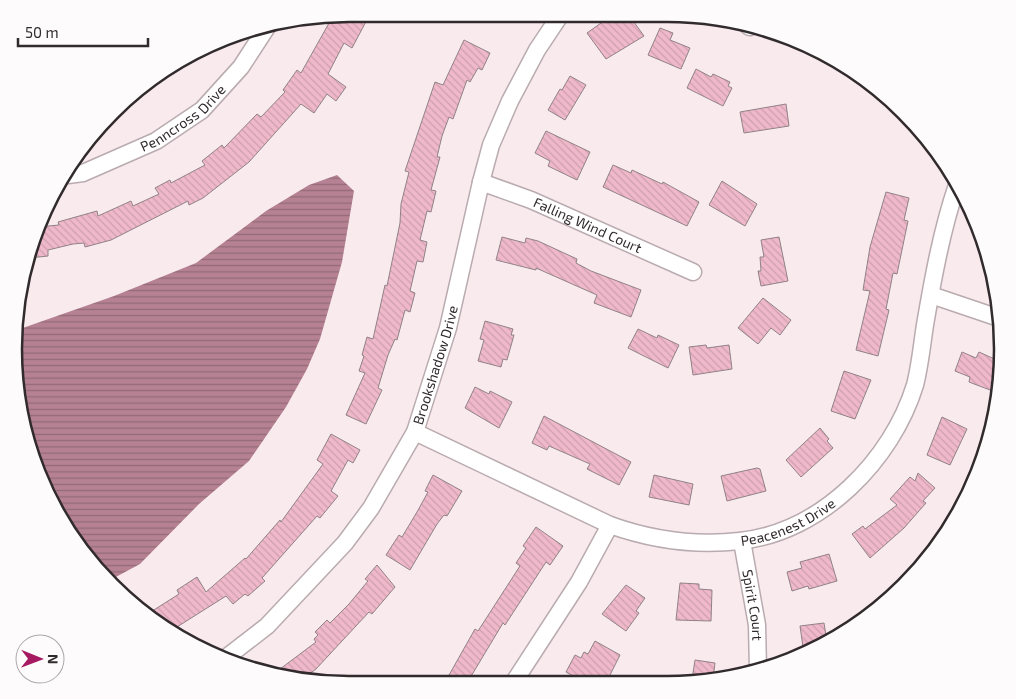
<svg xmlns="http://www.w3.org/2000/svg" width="1016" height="699" font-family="'Exo 2',sans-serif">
	<defs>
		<pattern id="water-rules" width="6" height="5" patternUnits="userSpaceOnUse" patternTransform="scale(1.25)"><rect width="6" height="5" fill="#b58193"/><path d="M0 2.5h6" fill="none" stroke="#946a78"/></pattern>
		<pattern id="building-back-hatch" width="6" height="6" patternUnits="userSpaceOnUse" patternTransform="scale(1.25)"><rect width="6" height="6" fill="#f0b9cb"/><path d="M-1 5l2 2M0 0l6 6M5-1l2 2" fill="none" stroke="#ce9faf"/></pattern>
	</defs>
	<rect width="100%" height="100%" fill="#f9eaee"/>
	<path fill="url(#water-rules)" d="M 337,175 L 354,191 L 342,262 L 320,339 L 307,369 L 286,407 L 249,461 L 199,504 L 140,564 L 114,578 L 103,575 L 49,498 L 20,415 L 17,330 L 114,296 L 196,263 L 266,211 L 309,185 Z"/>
	<path fill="url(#building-back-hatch)" stroke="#908287" d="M 350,14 L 370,14 L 352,48 L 344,43 L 328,74 L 346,87 L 336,101 L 327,94 L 314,113 L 301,104 L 249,162 L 203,198 L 189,205 L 188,201 L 111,240 L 85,247 L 84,243 L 73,244 L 48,250 L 48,256 L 29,258 L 38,227 L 59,225 L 58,222 L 97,211 L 98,216 L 131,201 L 133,206 L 159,194 L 155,188 L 170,180 L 171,183 L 205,165 L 202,161 L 222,145 L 224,148 L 257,114 L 261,117 L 285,92 L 283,90 L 297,70 L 301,73 L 333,16 Z
		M 608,18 L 631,18 L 644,36 L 606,59 L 587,33 Z
		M 660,28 L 673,33 L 670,40 L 690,48 L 681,69 L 648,55 Z
		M 464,40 L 490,53 L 482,70 L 478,68 L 470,82 L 467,80 L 453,119 L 449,117 L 442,136 L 437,157 L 440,157 L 431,190 L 436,191 L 431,212 L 427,211 L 420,240 L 427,242 L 423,262 L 417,261 L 410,291 L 415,293 L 410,312 L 405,310 L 397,340 L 395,339 L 388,355 L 378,388 L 382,390 L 366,424 L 346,415 L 365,373 L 359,371 L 364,356 L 362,355 L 367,337 L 373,339 L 385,285 L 387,286 L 400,223 L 401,204 L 409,172 L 405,171 L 435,82 L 443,85 Z
		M 696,69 L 711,77 L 713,74 L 730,82 L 728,86 L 732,88 L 723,106 L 687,88 Z
		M 570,76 L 586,85 L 565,120 L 548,110 L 560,89 L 562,90 Z
		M 786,104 L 789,126 L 744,133 L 740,112 Z
		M 546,131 L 590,152 L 577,180 L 548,166 L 550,161 L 535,153 Z
		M 613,165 L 631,173 L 632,170 L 662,184 L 663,182 L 699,202 L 687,226 L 603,187 Z
		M 722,181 L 757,204 L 745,226 L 709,205 Z
		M 886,192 L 909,198 L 904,220 L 908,221 L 897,274 L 893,273 L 886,309 L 889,310 L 878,356 L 856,350 L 870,291 L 863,290 L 870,247 Z
		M 502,237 L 525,243 L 526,238 L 538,241 L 577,259 L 576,263 L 591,271 L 641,290 L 631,317 L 594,303 L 597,295 L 536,268 L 536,270 L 496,260 Z
		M 779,237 L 788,281 L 761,286 L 758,271 L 761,271 L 760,257 L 764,257 L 761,240 Z
		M 763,298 L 791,320 L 780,335 L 771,328 L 758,344 L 738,328 Z
		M 485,321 L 513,329 L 511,335 L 514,335 L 507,360 L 503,359 L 501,367 L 478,361 L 484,340 L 480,339 Z
		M 638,329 L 657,338 L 658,335 L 679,345 L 668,368 L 628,348 Z
		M 706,345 L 707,348 L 729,345 L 732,369 L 693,375 L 689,347 Z
		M 962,352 L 976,358 L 979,352 L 1001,362 L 998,393 L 969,382 L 970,377 L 955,371 Z
		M 844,371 L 871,380 L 855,419 L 831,411 Z
		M 475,387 L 489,394 L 490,391 L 512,402 L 499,428 L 465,408 Z
		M 544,416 L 631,462 L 619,485 L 587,469 L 590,464 L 549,446 L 547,450 L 532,443 Z
		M 942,417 L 967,429 L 950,465 L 927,455 Z
		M 820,428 L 829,439 L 827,441 L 833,448 L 801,477 L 786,460 Z
		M 331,434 L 360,450 L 353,463 L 348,460 L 331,491 L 338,496 L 320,518 L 317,516 L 262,578 L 265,581 L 248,596 L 245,594 L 233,604 L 226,596 L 169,632 L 146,615 L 179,594 L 177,590 L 197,577 L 206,592 L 245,558 L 246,559 L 280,520 L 281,522 L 323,464 L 317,460 Z
		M 757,468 L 760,469 L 766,491 L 727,501 L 721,476 Z
		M 918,473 L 935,488 L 923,501 L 926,503 L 904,528 L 870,558 L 852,534 L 863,526 L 865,529 L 897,505 L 890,499 L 910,477 L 915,481 Z
		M 433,475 L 462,491 L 447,516 L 444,515 L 437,524 L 410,570 L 386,555 L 399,535 L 402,537 L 417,512 L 428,492 L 425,491 Z
		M 654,475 L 693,484 L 689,505 L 649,497 Z
		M 536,527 L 563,546 L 550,565 L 546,562 L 505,625 L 503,623 L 467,683 L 444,684 L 475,629 L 478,631 L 520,566 L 516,563 L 526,548 L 523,546 Z
		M 829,554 L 837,581 L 809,589 L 808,586 L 792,591 L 787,572 L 802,568 L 800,562 Z
		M 377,565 L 395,587 L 372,614 L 369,612 L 316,669 L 301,680 L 272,675 L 316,642 L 314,639 L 318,635 L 315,632 L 327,620 L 330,623 L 349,604 L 368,581 L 365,579 Z
		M 680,583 L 699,584 L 699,589 L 712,590 L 711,621 L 676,620 Z
		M 626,585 L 645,598 L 636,611 L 639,613 L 626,631 L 602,614 Z
		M 824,623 L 827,642 L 815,650 L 804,654 L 800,626 Z
		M 595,641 L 620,655 L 607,681 L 583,681 L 566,672 L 575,655 L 581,658 L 584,652 L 588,654 Z
		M 695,660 L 715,663 L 713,679 L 692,680 Z"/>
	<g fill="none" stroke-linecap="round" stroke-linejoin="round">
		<defs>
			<g id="street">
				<path d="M 748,26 L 750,27"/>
				<path id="s1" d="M 68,175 L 83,173 L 156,141 L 202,110 L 241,67 L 269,24"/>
				<path id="s2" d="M 481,182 L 531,200 L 693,272"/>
				<path d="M 931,295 L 999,318"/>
				<path id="s3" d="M 415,432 L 610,525 C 652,540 696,546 740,541 C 822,532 892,460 915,385 C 920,366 922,344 925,325 C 933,278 942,229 957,185"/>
				<path id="s4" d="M 742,541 L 757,625 L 758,670"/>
				<path id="s5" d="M 223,660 L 267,626 L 345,543 L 371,508 L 415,432 L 448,328 L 481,182 L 491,145 L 510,101 L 537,50 L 559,17"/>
				<path d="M 514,682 L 579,582 L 610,525"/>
			</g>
		</defs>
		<use href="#street" stroke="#b9abaf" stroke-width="19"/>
		<use href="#street" stroke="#fff" stroke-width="16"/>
	</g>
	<g text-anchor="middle" stroke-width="5" stroke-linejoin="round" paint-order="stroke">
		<g font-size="14" fill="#312b2d" stroke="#fefbfc">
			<text dy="5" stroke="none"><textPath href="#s1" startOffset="130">Penncross Drive</textPath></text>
			<text dy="5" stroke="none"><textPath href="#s2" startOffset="115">Falling Wind Court</textPath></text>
			<text dy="5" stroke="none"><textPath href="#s5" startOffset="371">Brookshadow Drive</textPath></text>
			<text dy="5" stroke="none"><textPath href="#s3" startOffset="400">Peacenest Drive</textPath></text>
			<text dy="5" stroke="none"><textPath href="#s4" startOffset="65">Spirit Court</textPath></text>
		</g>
	</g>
	<path d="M0 0H1016V699H0ZM349 22H667A327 327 0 0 1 994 349V349A327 327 0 0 1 667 676H349A327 327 0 0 1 22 349V349A327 327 0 0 1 349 22Z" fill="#fefbfc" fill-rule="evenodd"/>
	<path fill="none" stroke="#312b2d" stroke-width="2.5" d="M349 22H667A327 327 0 0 1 994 349V349A327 327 0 0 1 667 676H349A327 327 0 0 1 22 349V349A327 327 0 0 1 349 22Z"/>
	<g transform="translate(40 659) rotate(91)"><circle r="24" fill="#fefbfc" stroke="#aca8a9"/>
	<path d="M0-4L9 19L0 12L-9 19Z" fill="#a51a61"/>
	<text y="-8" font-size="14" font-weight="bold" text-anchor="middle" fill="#312b2d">N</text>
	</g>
	<path d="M18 38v8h130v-8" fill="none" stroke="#312b2d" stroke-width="2.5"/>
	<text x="25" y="38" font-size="15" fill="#312b2d" stroke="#fefbfc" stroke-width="4" paint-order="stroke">50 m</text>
</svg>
